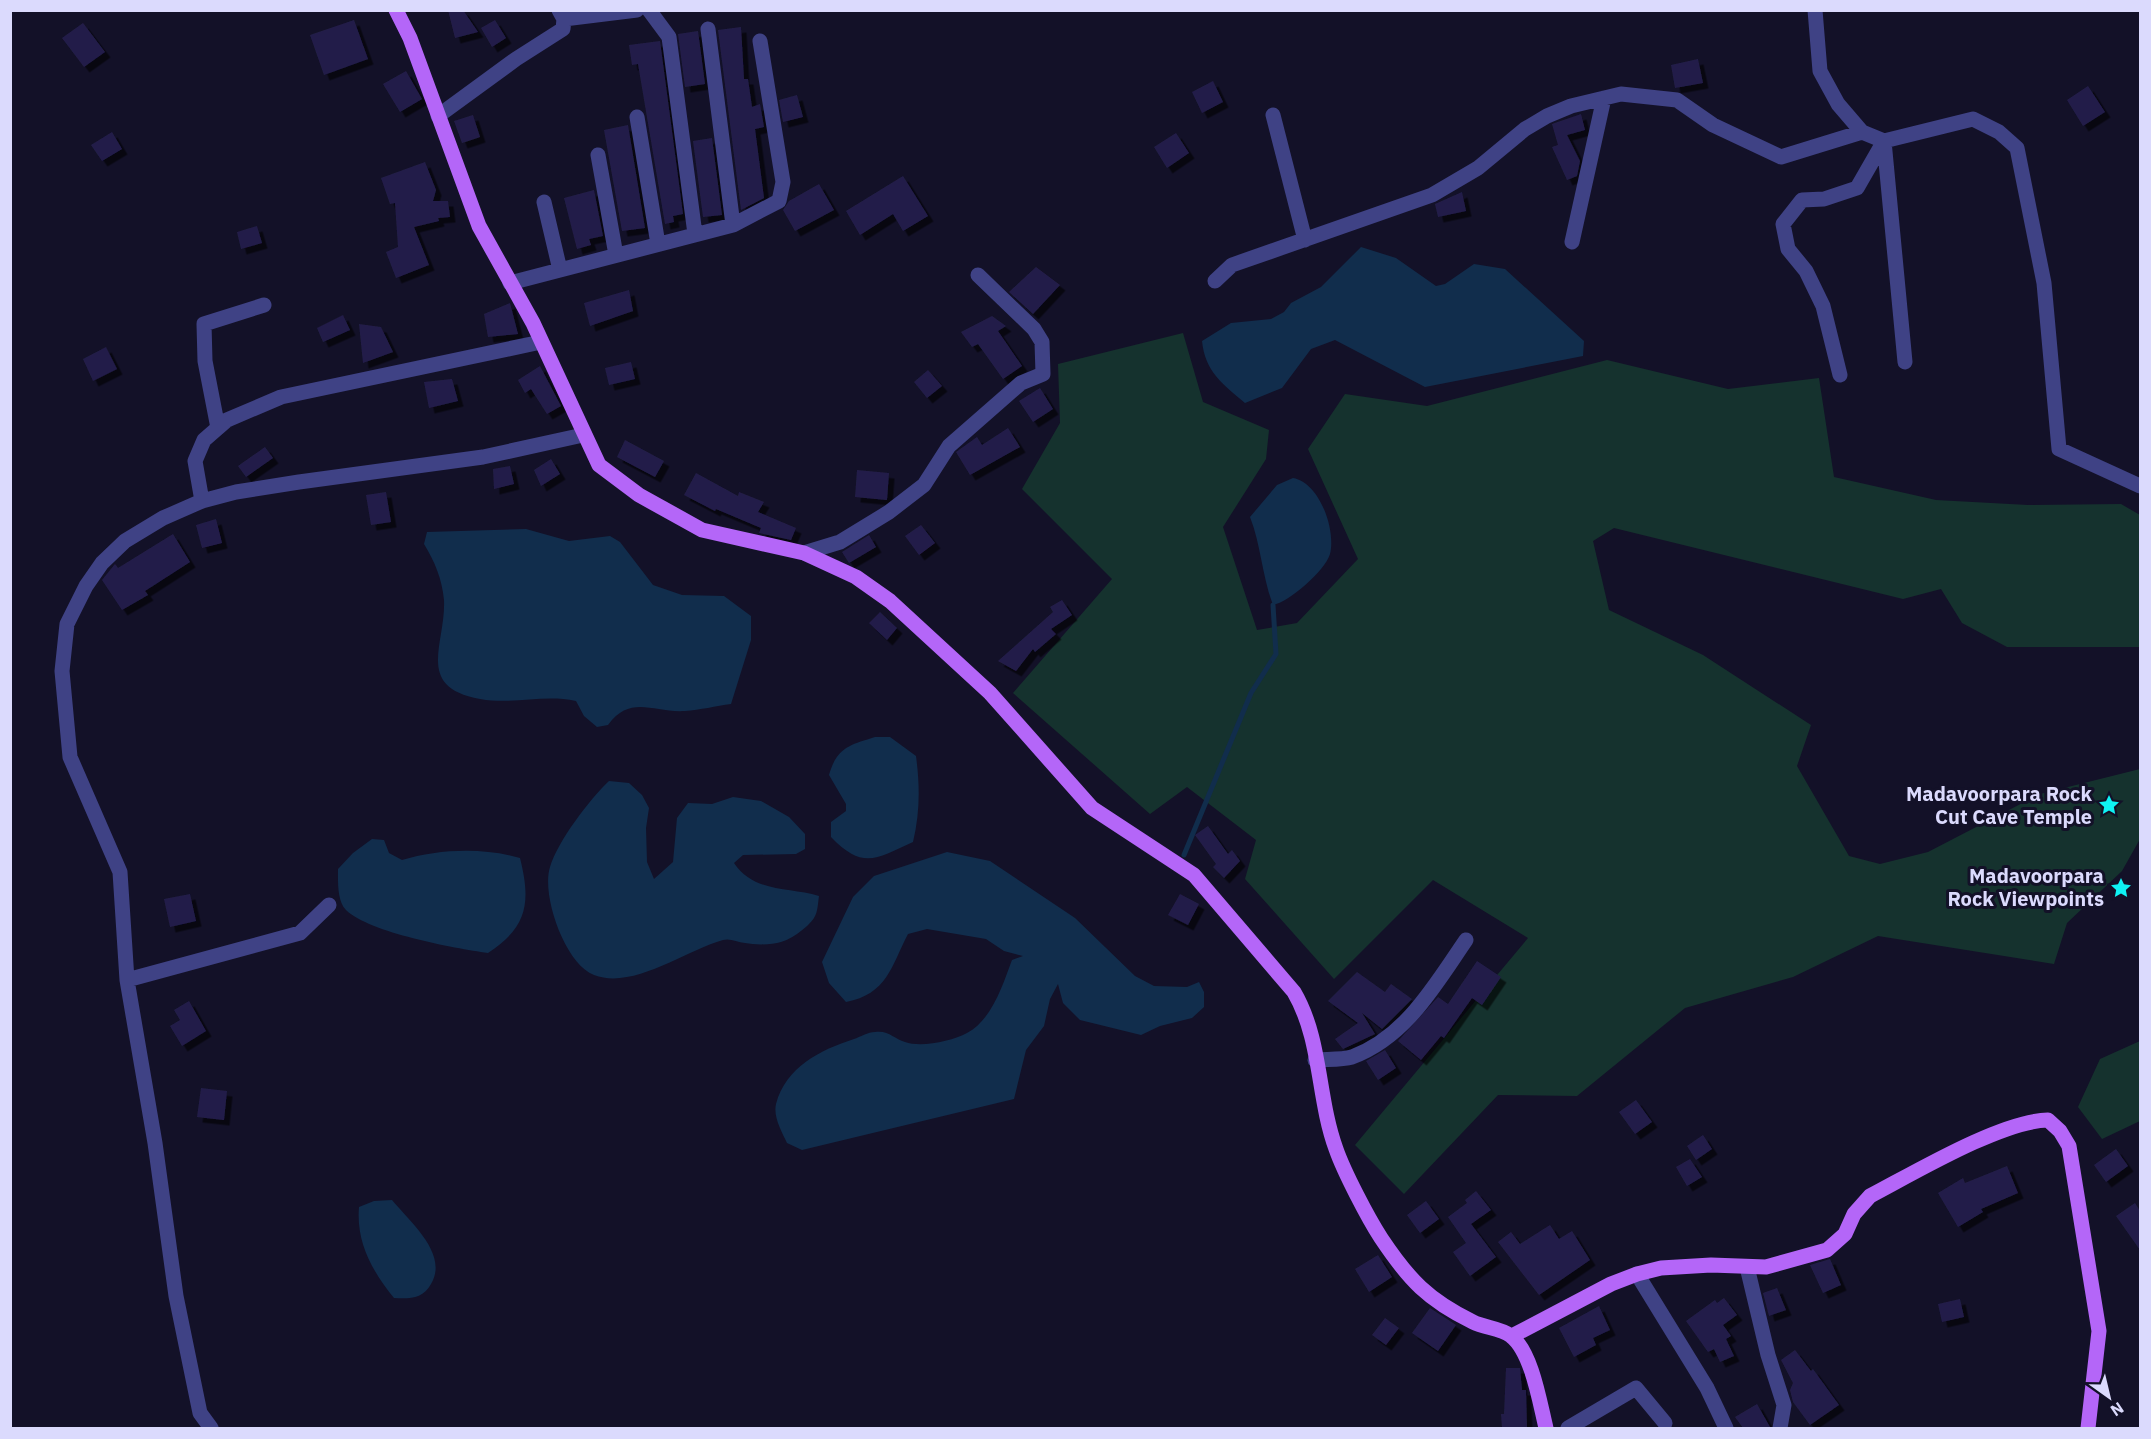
<svg xmlns="http://www.w3.org/2000/svg" width="2151" height="1439" font-family="'IBM Plex Sans',sans-serif">
	<defs>
		<filter id="shadow"><feDropShadow dx="5.5" dy="5.5" stdDeviation="0" flood-color="#0009"/></filter>
	</defs>
	<rect width="100%" height="100%" fill="#131128"/>
	<path fill="#15322e" d="M 1183,333 L 1203,402 L 1269,430 L 1266,459 L 1223,527 L 1257,630 L 1297,623 L 1358,559 L 1308,449 L 1345,394 L 1427,406 L 1607,360 L 1728,389 L 1819,378 L 1834,477 L 1936,500 L 2028,505 L 2121,504 L 2140,515 L 2140,647 L 2007,647 L 1962,623 L 1941,589 L 1903,599 L 1614,528 L 1593,541 L 1609,610 L 1703,655 L 1811,725 L 1797,766 L 1849,856 L 1880,864 L 1928,852 L 2040,794 L 2140,769 L 2140,839 L 2122,871 L 2067,923 L 2054,964 L 1878,936 L 1793,977 L 1685,1008 L 1577,1096 L 1498,1095 L 1404,1194 L 1355,1145 L 1528,938 L 1433,880 L 1334,979 L 1245,879 L 1256,840 L 1187,787 L 1150,814 L 1013,693 L 1112,579 L 1022,489 L 1060,423 L 1058,364 Z
		M 2140,1041 L 2140,1121 L 2102,1139 L 2078,1107 L 2100,1059 Z"/>
	<path fill="#112d4c" d="M 1361,247 L 1396,258 L 1436,286 L 1445,284 L 1474,264 L 1505,269 L 1584,341 L 1583,356 L 1425,387 L 1335,340 L 1311,349 L 1282,388 L 1245,403 C 1223,384 1205,372 1202,341 L 1231,323 L 1271,319 L 1284,312 L 1291,303 L 1321,287 Z
		M 1293,478 C 1320,483 1336,530 1330,554 C 1325,571 1289,602 1273,605 C 1262,576 1261,545 1250,517 L 1277,485 Z
		M 526,529 L 569,541 L 610,536 L 620,542 L 653,585 L 682,595 L 724,596 L 751,616 L 751,640 L 731,704 C 716,706 700,710 685,711 C 653,713 631,694 608,725 L 597,727 L 584,716 L 576,701 C 543,694 514,705 480,699 C 414,687 446,644 444,600 C 442,579 435,562 424,544 L 427,532 Z
		M 875,737 L 890,737 L 916,756 C 920,786 920,813 913,842 C 876,859 863,870 831,837 L 831,822 L 846,811 L 846,804 L 829,775 C 837,747 850,745 875,737 Z
		M 609,781 L 629,783 L 642,795 L 649,808 L 646,828 L 647,862 L 654,879 L 673,862 L 677,818 L 688,803 L 712,804 L 733,797 L 761,801 L 789,817 L 805,834 L 805,849 L 796,854 L 743,855 L 734,863 C 754,893 789,887 819,896 C 818,902 818,912 814,918 C 808,927 792,939 781,942 C 772,945 755,945 745,943 C 737,942 730,938 723,940 C 684,951 633,990 594,975 C 565,964 541,895 550,867 C 558,841 589,800 609,781 Z
		M 372,839 L 384,840 L 389,853 L 402,860 C 438,849 483,847 520,858 C 531,902 528,927 488,953 C 454,948 370,933 346,910 C 337,901 338,881 338,869 L 353,853 Z
		M 947,852 L 990,861 L 1075,918 L 1135,976 L 1154,986 L 1187,987 L 1199,982 L 1204,992 L 1204,1007 L 1192,1018 L 1160,1026 L 1141,1035 L 1080,1020 L 1063,1003 L 1058,984 L 1050,999 L 1044,1026 L 1026,1050 L 1014,1099 L 802,1150 L 787,1143 C 782,1132 773,1117 776,1104 C 786,1067 820,1050 854,1039 C 860,1037 868,1032 875,1032 C 889,1030 894,1039 905,1042 C 921,1048 952,1041 967,1033 C 992,1020 1003,984 1012,960 L 1023,956 L 1004,951 L 986,939 L 927,929 L 908,934 C 891,967 887,994 846,1002 L 829,983 L 822,962 L 853,897 L 874,876 Z
		M 392,1200 C 410,1222 449,1254 431,1284 C 423,1299 409,1299 394,1298 C 372,1271 356,1242 359,1207 L 374,1201 Z"/>
	<g fill="none" stroke-linecap="round" stroke-linejoin="round">
		<path stroke="#112d4c" stroke-width="5" d="M 1184,855 L 1251,693 L 1276,654 L 1273,605"/>
	</g>
	<path fill="#231e48" filter="url(#shadow)" d="M 448,10 L 463,10 L 478,32 L 455,38 Z
		M 354,20 L 368,59 L 324,75 L 310,35 Z
		M 495,20 L 506,38 L 492,47 L 481,28 Z
		M 83,23 L 105,52 L 84,67 L 62,38 Z
		M 741,27 L 744,79 L 748,79 L 752,107 L 760,104 L 764,127 L 755,129 L 764,198 L 741,210 L 718,30 Z
		M 698,31 L 705,84 L 685,87 L 678,34 Z
		M 660,41 L 683,214 L 673,216 L 674,222 L 665,224 L 638,64 L 632,65 L 629,45 Z
		M 1698,59 L 1703,83 L 1675,88 L 1671,65 Z
		M 406,71 L 422,99 L 400,112 L 383,84 Z
		M 1213,81 L 1223,102 L 1202,113 L 1192,92 Z
		M 2088,86 L 2105,112 L 2083,126 L 2067,100 Z
		M 797,95 L 803,117 L 783,122 L 779,100 Z
		M 1581,114 L 1585,130 L 1567,135 L 1580,161 L 1577,176 L 1567,180 L 1552,147 L 1558,145 L 1552,124 Z
		M 473,115 L 480,137 L 462,143 L 454,121 Z
		M 628,125 L 645,228 L 622,231 L 604,130 Z
		M 112,132 L 122,149 L 102,161 L 91,145 Z
		M 1176,133 L 1189,153 L 1167,168 L 1154,147 Z
		M 712,138 L 722,215 L 703,217 L 693,141 Z
		M 425,162 L 436,190 L 433,201 L 448,201 L 450,217 L 438,218 L 439,221 L 414,227 L 429,265 L 396,278 L 386,252 L 398,247 L 395,203 L 390,204 L 381,178 Z
		M 903,176 L 928,216 L 903,231 L 893,214 L 860,235 L 846,211 Z
		M 819,184 L 834,210 L 795,231 L 783,210 L 789,201 Z
		M 594,190 L 603,236 L 589,239 L 591,245 L 577,249 L 564,198 Z
		M 1462,192 L 1466,211 L 1438,217 L 1435,204 Z
		M 257,226 L 262,243 L 241,249 L 237,232 Z
		M 1036,267 L 1060,285 L 1033,314 L 1009,292 Z
		M 629,290 L 633,311 L 590,326 L 584,303 Z
		M 510,303 L 518,334 L 488,337 L 484,314 Z
		M 343,315 L 350,330 L 323,342 L 317,328 Z
		M 992,316 L 1006,326 L 998,331 L 1022,366 L 1003,379 L 978,344 L 972,347 L 961,332 Z
		M 359,324 L 381,327 L 393,352 L 363,363 Z
		M 106,347 L 117,369 L 93,381 L 83,359 Z
		M 631,362 L 635,379 L 609,385 L 605,368 Z
		M 540,366 L 561,406 L 547,414 L 531,389 L 525,393 L 518,380 Z
		M 928,370 L 942,386 L 927,398 L 914,382 Z
		M 452,379 L 458,401 L 429,408 L 424,382 Z
		M 1040,388 L 1053,409 L 1033,422 L 1019,401 Z
		M 1008,428 L 1020,447 L 970,475 L 956,452 L 977,437 L 982,445 Z
		M 625,440 L 664,461 L 655,477 L 617,457 Z
		M 265,447 L 273,458 L 246,477 L 238,466 Z
		M 551,459 L 560,474 L 541,486 L 534,470 Z
		M 510,466 L 514,484 L 494,489 L 493,469 Z
		M 857,470 L 889,473 L 887,500 L 855,497 Z
		M 696,473 L 738,496 L 739,492 L 764,502 L 758,512 L 796,528 L 791,540 L 759,533 L 761,528 L 716,509 L 715,511 L 684,495 Z
		M 386,492 L 391,522 L 371,525 L 366,495 Z
		M 216,519 L 222,543 L 202,548 L 196,525 Z
		M 921,525 L 935,543 L 919,555 L 905,536 Z
		M 173,534 L 190,562 L 145,591 L 148,595 L 122,610 L 102,580 L 115,564 L 118,568 Z
		M 869,535 L 876,547 L 849,563 L 842,552 Z
		M 1062,600 L 1072,615 L 1051,629 L 1056,634 L 1035,652 L 1033,649 L 1016,671 L 998,661 L 1053,612 L 1050,607 Z
		M 880,612 L 897,628 L 887,640 L 869,623 Z
		M 1208,826 L 1228,854 L 1232,850 L 1240,861 L 1224,878 L 1213,867 L 1216,864 L 1195,835 Z
		M 190,894 L 196,921 L 170,927 L 164,899 Z
		M 1180,894 L 1199,904 L 1188,925 L 1168,915 Z
		M 1477,961 L 1501,977 L 1482,1005 L 1472,998 L 1444,1038 L 1441,1036 L 1421,1060 L 1398,1041 L 1438,997 L 1448,1004 Z
		M 1357,972 L 1385,992 L 1391,984 L 1412,999 L 1382,1029 L 1362,1013 L 1375,1034 L 1343,1049 L 1335,1039 L 1358,1023 L 1328,1001 Z
		M 189,1001 L 206,1031 L 182,1046 L 170,1026 L 180,1020 L 174,1010 Z
		M 1385,1050 L 1396,1068 L 1378,1080 L 1366,1061 Z
		M 201,1088 L 227,1091 L 224,1120 L 197,1117 Z
		M 1636,1100 L 1652,1122 L 1635,1134 L 1619,1112 Z
		M 1703,1135 L 1712,1149 L 1696,1160 L 1687,1146 Z
		M 2116,1149 L 2128,1166 L 2106,1182 L 2094,1165 Z
		M 1690,1159 L 1702,1177 L 1687,1186 L 1676,1167 Z
		M 2007,1166 L 2018,1193 L 1981,1209 L 1983,1212 L 1958,1227 L 1938,1193 L 1963,1178 L 1965,1183 Z
		M 1476,1191 L 1491,1210 L 1471,1224 L 1496,1257 L 1470,1276 L 1453,1252 L 1466,1243 L 1448,1217 L 1467,1203 L 1465,1200 Z
		M 1426,1201 L 1439,1219 L 1420,1233 L 1407,1215 Z
		M 2135,1203 L 2140,1211 L 2140,1250 L 2116,1216 Z
		M 1550,1225 L 1559,1239 L 1572,1231 L 1590,1260 L 1539,1295 L 1498,1242 L 1511,1232 L 1520,1244 Z
		M 1378,1255 L 1392,1277 L 1369,1292 L 1355,1269 Z
		M 1830,1259 L 1841,1285 L 1823,1293 L 1810,1265 Z
		M 1777,1288 L 1786,1310 L 1769,1316 L 1763,1293 Z
		M 1724,1298 L 1737,1315 L 1723,1325 L 1731,1336 L 1726,1339 L 1734,1356 L 1720,1362 L 1714,1349 L 1708,1352 L 1686,1321 L 1715,1300 L 1717,1303 Z
		M 1960,1299 L 1964,1317 L 1942,1322 L 1938,1304 Z
		M 1599,1306 L 1610,1330 L 1593,1338 L 1596,1345 L 1574,1357 L 1559,1328 Z
		M 1430,1308 L 1456,1325 L 1438,1351 L 1412,1333 Z
		M 1385,1318 L 1399,1328 L 1386,1345 L 1372,1335 Z
		M 1795,1350 L 1811,1371 L 1813,1369 L 1839,1405 L 1810,1425 L 1793,1402 L 1790,1390 L 1793,1383 L 1781,1360 Z
		M 1506,1368 L 1520,1368 L 1522,1390 L 1526,1390 L 1527,1428 L 1502,1428 L 1501,1414 L 1504,1414 Z
		M 1757,1404 L 1770,1427 L 1771,1428 L 1743,1428 L 1735,1417 Z"/>
	<g fill="none" stroke-linecap="round" stroke-linejoin="round">
		<path stroke="#3f4285" stroke-width="15" d="M 649,10 L 669,37 L 695,234
			M 1815,10 L 1820,71 L 1838,104 L 1862,132 L 1884,141 L 1973,119 L 1999,132 L 2017,148 L 2044,283 L 2059,449 L 2140,486
			M 564,19 L 637,10
			M 708,29 L 733,225
			M 1273,115 L 1305,240
			M 438,116 L 516,59 L 563,29 L 564,19 L 559,10
			M 637,117 L 658,244
			M 1884,141 L 1905,362
			M 598,155 L 616,255
			M 544,202 L 560,270
			M 1572,242 L 1604,98
			M 1215,281 L 1232,265 L 1432,195 L 1478,168 L 1525,129 L 1547,116 L 1571,106 L 1621,94 L 1677,100 L 1713,125 L 1781,157 L 1862,132
			M 510,283 L 733,225 L 779,201 L 783,182 L 760,41
			M 1840,375 L 1823,306 L 1806,271 L 1788,249 L 1783,224 L 1802,200 L 1824,199 L 1857,188 L 1884,141
			M 218,428 L 205,361 L 204,324 L 264,305
			M 202,501 L 195,461 L 204,440 L 227,420 L 281,397 L 541,342
			M 804,553 L 840,542 L 889,512 L 924,485 L 949,446 L 1021,383 L 1043,374 L 1042,342 L 1034,329 L 978,275
			M 127,980 L 300,933 L 329,905
			M 1315,1060 C 1326,1059 1342,1060 1352,1057 C 1406,1037 1435,985 1466,940
			M 1747,1267 L 1768,1355 L 1784,1405 L 1780,1428
			M 1637,1274 L 1707,1388 L 1726,1428
			M 211,1428 L 200,1413 L 176,1296 L 155,1143 L 127,980 L 120,872 L 70,757 L 62,671 L 67,624 L 86,586 L 102,563 L 125,541 L 163,518 L 202,501 L 236,492 L 299,482 L 483,457 L 583,435
			M 1568,1428 L 1636,1388 L 1665,1423"/>
		<path stroke="#b466f8" stroke-width="15" d="M 396,10 L 410,38 L 479,226 L 533,323 L 599,465 L 639,495 L 702,530 L 804,553 L 856,577 L 890,601 L 990,693 L 1092,808 L 1194,875 L 1294,992 C 1322,1040 1317,1097 1336,1149 C 1344,1172 1368,1218 1381,1238 C 1409,1280 1428,1300 1473,1322 C 1485,1328 1501,1328 1511,1336 C 1532,1352 1540,1404 1546,1428
			M 1512,1336 L 1611,1284 L 1637,1274 L 1661,1268 L 1711,1265 L 1766,1267 L 1827,1250 L 1845,1234 L 1854,1214 L 1870,1196 C 1914,1173 2001,1121 2048,1120 L 2060,1131 L 2069,1146 L 2099,1331 L 2088,1428"/>
	</g>
	<defs>
		<symbol id="sight-bare" viewBox="-9 -9 18 18"><path d="M0-6L1.8-2.2L6-1.7L2.9 1.2L3.7 5.4L0 3.3L-3.7 5.4L-2.9 1.2L-6-1.7L-1.8-2.2Z" fill="#0ff2f4" stroke="#131128" stroke-width="2.5" paint-order="stroke"/></symbol>
	</defs>
	<g fill-rule="evenodd">
		<use href="#sight-bare" x="2094" y="790" width="30" height="30"/>
		<use href="#sight-bare" x="2106" y="873" width="30" height="30"/>
	</g>
	<g text-anchor="middle" stroke-width="6" stroke-linejoin="round" paint-order="stroke">
		<g font-size="20" font-weight="bold" fill="#dbdafd" stroke="#131128" text-anchor="end">
			<text x="2092" y="801">Madavoorpara Rock<tspan x="2092" dy="23">Cut Cave Temple</tspan></text>
			<text x="2104" y="883">Madavoorpara<tspan x="2104" dy="23">Rock Viewpoints</tspan></text>
		</g>
	</g>
	<rect width="2151" height="1439" fill="none" stroke="#dbdafd" stroke-width="24"/>
	<g transform="translate(2109 1397) rotate(146)" stroke="#131128" stroke-width="4.5" paint-order="stroke">
	<path d="M0-4.5L10 22L0 15L-10 22Z" fill="#dbdafd"/>
	<text y="-9" font-size="16" font-weight="bold" text-anchor="middle" fill="#dbdafd">N</text>
	</g>
</svg>
